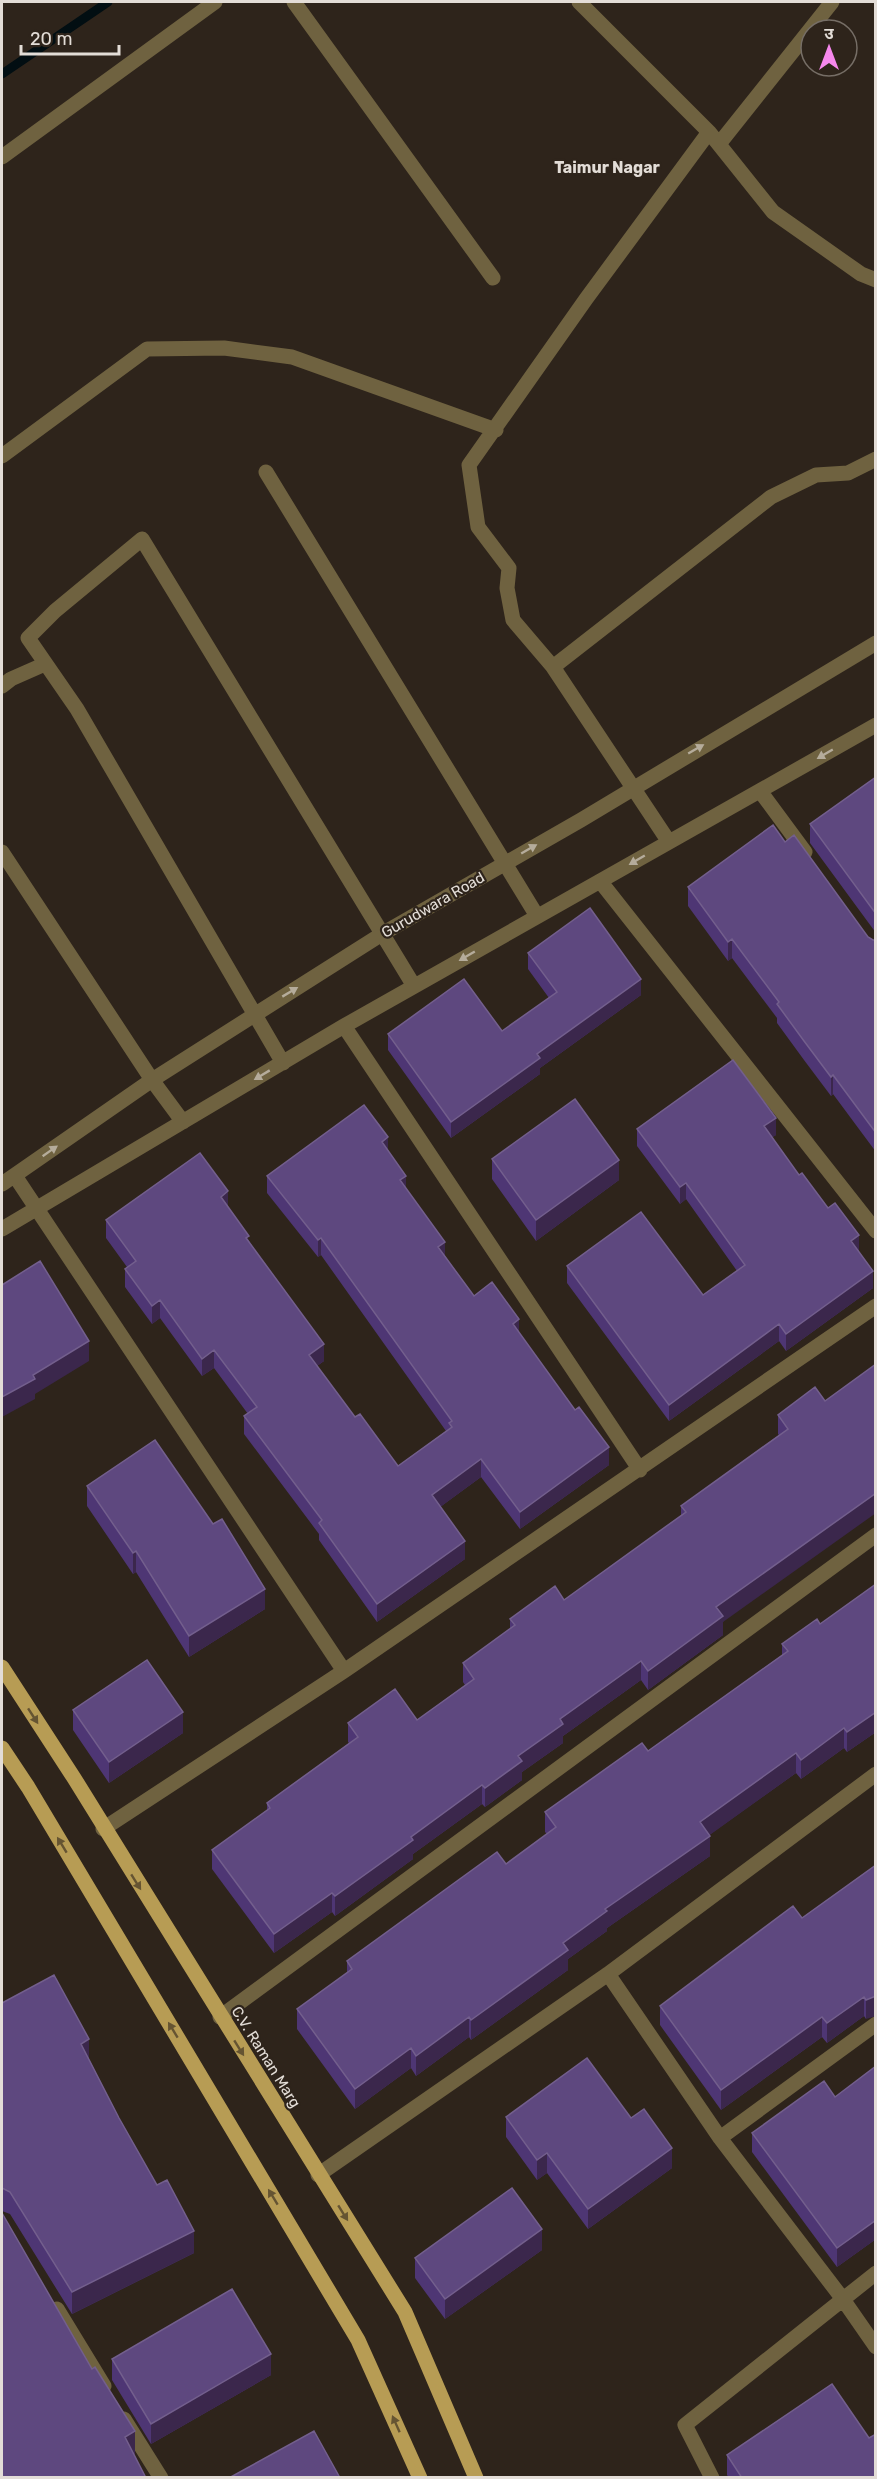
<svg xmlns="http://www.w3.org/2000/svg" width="877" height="2479" font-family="Rubik,'Noto Sans Devanagari',sans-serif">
	<rect width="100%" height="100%" fill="#2e241b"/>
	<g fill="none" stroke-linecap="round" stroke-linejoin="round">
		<path stroke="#020e12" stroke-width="9" d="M 2,74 L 108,2"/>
		<path stroke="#6f6240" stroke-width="15" d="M 294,2 L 493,278
			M 579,2 L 709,132 L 773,212 L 861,274 L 876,280
			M 719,144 L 832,2
			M 2,157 L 215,2
			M 2,456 L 147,349 L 224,348 L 292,357 L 496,430
			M 266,472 L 537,916
			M 553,667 L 771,497 L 816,475 L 848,473 L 876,459
			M 2,686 L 11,679 L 45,664
			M 760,791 L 805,852
			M 669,842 L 553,667 L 513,620 L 507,588 L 509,568 L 478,527 L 469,465 L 586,299 L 709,132
			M 2,852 L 152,1080 L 183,1122
			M 600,881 L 876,1231
			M 344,1026 L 640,1470
			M 283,1063 L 77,709 L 28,638 L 55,611 L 142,539 L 414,986
			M 15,1176 L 344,1671
			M 2,1184 L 152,1080 L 382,934 L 581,820 L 876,643
			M 2,1229 L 344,1026 L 876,725
			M 103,1829 L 344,1671 L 876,1306
			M 608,1974 L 720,2138 L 842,2298 L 876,2347
			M 220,2017 L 876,1535
			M 720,2138 L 876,2024
			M 318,2175 L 608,1974 L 876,1774
			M 57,2309 L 104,2386
			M 124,2419 L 161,2478
			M 712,2478 L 685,2425 L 876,2273"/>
		<path stroke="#b79c54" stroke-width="15" d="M 2,1667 L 74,1778 L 405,2312 L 476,2478
			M 2,1748 L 28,1787 L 358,2340 L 420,2478"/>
	</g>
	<path fill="#4e3674" d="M 876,777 L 876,933 L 810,843 L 810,824 Z
		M 785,842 L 868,937 L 873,940 L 876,940 L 876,1152 L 833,1094 L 831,1096 L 804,1060 L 777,1023 L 777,1018 L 732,958 L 728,961 L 688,906 L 688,887 Z
		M 528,953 L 641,995 L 540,1068 L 540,1074 L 451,1138 L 388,1050 L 388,1034 L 502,1031 L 549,998 L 528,969 Z
		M 637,1129 L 776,1135 L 772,1137 L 799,1175 L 859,1252 L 873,1288 L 786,1351 L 779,1341 L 669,1421 L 567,1283 L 567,1266 L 703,1295 L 737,1271 L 686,1199 L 680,1204 L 637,1146 Z
		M 388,1150 L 406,1188 L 445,1256 L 474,1296 L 519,1333 L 609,1465 L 520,1529 L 481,1477 L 440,1507 L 465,1559 L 377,1622 L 319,1540 L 319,1534 L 244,1434 L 244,1416 L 248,1414 L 214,1368 L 202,1376 L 160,1318 L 152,1324 L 125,1287 L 125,1269 L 127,1267 L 106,1238 L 106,1220 L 228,1207 L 324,1361 L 317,1366 L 355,1417 L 398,1466 L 446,1431 L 321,1255 L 318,1257 L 267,1193 L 267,1176 Z
		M 492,1159 L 619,1180 L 536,1241 L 492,1179 Z
		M 876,1335 L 876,1359 L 874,1356 L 874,1337 Z
		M 815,1387 L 723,1622 L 723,1635 L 648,1690 L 641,1680 L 563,1736 L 563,1743 L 522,1772 L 522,1780 L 485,1807 L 482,1804 L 413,1854 L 413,1859 L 335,1916 L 332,1912 L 274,1953 L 212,1869 L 212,1850 L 267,1810 L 267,1803 L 349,1743 L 348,1742 L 348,1723 L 417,1720 L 465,1685 L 463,1682 L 463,1663 L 510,1629 L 510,1619 L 564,1600 L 681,1516 L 681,1506 L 779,1435 L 778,1434 L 778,1415 Z
		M 87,1486 L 265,1609 L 189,1657 L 136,1572 L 133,1574 L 87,1506 Z
		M 876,1584 L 876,1732 L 847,1752 L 844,1748 L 801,1779 L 796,1773 L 709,1835 L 710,1856 L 607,1928 L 607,1931 L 568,1959 L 568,1970 L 471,2040 L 469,2037 L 416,2076 L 411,2068 L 355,2109 L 297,2029 L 297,2009 L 347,1973 L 347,1961 L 506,1864 L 547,1834 L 545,1832 L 545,1812 L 648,1751 L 782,1655 L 782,1644 L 820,1624 Z
		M 73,1710 L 183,1733 L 109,1783 L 73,1730 Z
		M 876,1865 L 866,2019 L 864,2016 L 827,2043 L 822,2037 L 721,2110 L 660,2025 L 660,2006 L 802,1918 Z
		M 2,2003 L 89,2059 L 119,2118 L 194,2253 L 72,2314 L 10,2214 L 2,2211 Z
		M 876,2066 L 876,2239 L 837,2267 L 752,2152 L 752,2133 L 835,2097 Z
		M 506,2117 L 631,2118 L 672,2168 L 588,2229 L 547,2173 L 537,2180 L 506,2137 Z
		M 542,2250 L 445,2319 L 415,2278 L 415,2258 Z
		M 112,2359 L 271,2375 L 151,2444 L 112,2380 Z
		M 869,2438 L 876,2478 L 729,2478 L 727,2475 L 727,2455 Z"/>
	<path fill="#3b274c" d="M 732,939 L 732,958 L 728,961 L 728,942 Z
		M 641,979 L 641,995 L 540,1068 L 540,1074 L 451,1138 L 451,1122 L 537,1054 Z
		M 833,1075 L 833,1094 L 831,1096 L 831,1077 Z
		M 776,1118 L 776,1135 L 764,1143 L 764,1126 Z
		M 388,1137 L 388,1155 L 382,1142 Z
		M 619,1160 L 619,1180 L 536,1241 L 536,1220 Z
		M 406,1176 L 406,1193 L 400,1180 Z
		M 686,1183 L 686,1199 L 680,1204 L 680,1187 Z
		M 228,1191 L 228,1209 L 221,1197 Z
		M 859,1235 L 859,1252 L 851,1241 Z
		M 321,1238 L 321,1255 L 318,1257 L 318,1240 Z
		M 445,1242 L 445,1260 L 438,1247 Z
		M 873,1271 L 873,1288 L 786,1351 L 786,1334 Z
		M 160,1300 L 160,1318 L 152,1324 L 152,1306 Z
		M 519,1319 L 519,1337 L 513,1324 Z
		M 779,1324 L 779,1341 L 669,1421 L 669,1405 Z
		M 89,1341 L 89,1361 L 35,1394 L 35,1399 L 2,1417 L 2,1397 L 33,1375 Z
		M 324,1344 L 324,1361 L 309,1372 L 309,1355 Z
		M 214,1350 L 214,1368 L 202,1376 L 202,1359 Z
		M 609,1447 L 609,1465 L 520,1529 L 520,1512 Z
		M 481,1459 L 481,1477 L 432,1513 L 432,1495 Z
		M 876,1493 L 876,1513 L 723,1622 L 723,1635 L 648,1690 L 648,1671 L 716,1607 Z
		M 465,1541 L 465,1559 L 377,1622 L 377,1604 Z
		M 136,1551 L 136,1572 L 133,1574 L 133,1553 Z
		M 265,1589 L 265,1609 L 189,1657 L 189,1636 Z
		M 641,1661 L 641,1680 L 563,1736 L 563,1743 L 522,1772 L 522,1780 L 485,1807 L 485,1788 L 518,1756 L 560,1719 Z
		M 183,1712 L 183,1733 L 109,1783 L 109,1762 Z
		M 876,1712 L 876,1732 L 847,1752 L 847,1732 Z
		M 844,1728 L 844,1748 L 801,1779 L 801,1760 Z
		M 796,1753 L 796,1773 L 700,1842 L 700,1822 Z
		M 482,1785 L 482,1804 L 413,1854 L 413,1859 L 335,1916 L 335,1896 L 411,1837 Z
		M 710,1836 L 710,1856 L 607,1928 L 607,1931 L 568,1959 L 568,1970 L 471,2040 L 471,2020 L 563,1943 L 605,1909 Z
		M 332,1893 L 332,1912 L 274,1953 L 274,1934 Z
		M 876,1996 L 876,2016 L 866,2019 L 866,2000 Z
		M 864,1997 L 864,2016 L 827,2043 L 827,2023 Z
		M 469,2017 L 469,2037 L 416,2076 L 416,2056 Z
		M 822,2017 L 822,2037 L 721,2110 L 721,2090 Z
		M 89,2039 L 89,2062 L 81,2044 Z
		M 411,2048 L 411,2068 L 355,2109 L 355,2089 Z
		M 672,2148 L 672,2168 L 588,2229 L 588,2209 Z
		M 547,2153 L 547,2173 L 537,2180 L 537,2160 Z
		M 876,2220 L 876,2239 L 837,2267 L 837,2248 Z
		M 542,2229 L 542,2250 L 445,2319 L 445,2299 Z
		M 194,2231 L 194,2253 L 72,2314 L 72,2292 Z
		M 271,2354 L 271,2375 L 151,2444 L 151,2424 Z
		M 135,2431 L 135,2454 L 125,2459 L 125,2437 Z"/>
	<path fill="#5e487f" stroke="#735f8d" stroke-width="1.5" d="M 876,777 L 876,914 L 810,824 Z
		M 773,825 L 785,842 L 794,835 L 868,937 L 873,940 L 876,940 L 876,1133 L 833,1075 L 831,1077 L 804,1041 L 777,1004 L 779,1002 L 732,939 L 728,942 L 688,887 Z
		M 590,908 L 641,979 L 537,1054 L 540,1058 L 451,1122 L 388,1034 L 464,979 L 502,1031 L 557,992 L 528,953 Z
		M 733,1060 L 776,1118 L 764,1126 L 799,1175 L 802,1173 L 828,1208 L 835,1203 L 859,1235 L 851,1241 L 873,1271 L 786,1334 L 779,1324 L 669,1405 L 567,1266 L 641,1212 L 703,1295 L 745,1265 L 686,1183 L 680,1187 L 637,1129 Z
		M 575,1099 L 619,1160 L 536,1220 L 492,1159 Z
		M 364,1105 L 388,1137 L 382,1142 L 406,1176 L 400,1180 L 445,1242 L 438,1247 L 474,1296 L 492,1282 L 519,1319 L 513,1324 L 575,1410 L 579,1407 L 609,1447 L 520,1512 L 481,1459 L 432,1495 L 465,1541 L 377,1604 L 319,1523 L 322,1520 L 244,1416 L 257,1407 L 214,1350 L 202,1359 L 160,1300 L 152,1306 L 125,1269 L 136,1261 L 106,1220 L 200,1153 L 228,1191 L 221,1197 L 249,1236 L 246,1238 L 324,1344 L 309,1355 L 355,1417 L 360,1414 L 398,1466 L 452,1427 L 449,1423 L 452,1421 L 321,1238 L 318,1240 L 267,1176 Z
		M 40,1261 L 89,1341 L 33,1375 L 35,1379 L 2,1397 L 2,1285 Z
		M 876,1364 L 876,1493 L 716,1607 L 723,1616 L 648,1671 L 641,1661 L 560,1719 L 563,1724 L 518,1756 L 522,1761 L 485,1788 L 482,1785 L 411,1837 L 413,1840 L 335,1896 L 332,1893 L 274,1934 L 212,1850 L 270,1808 L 267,1803 L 358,1737 L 348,1723 L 395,1689 L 417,1720 L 474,1679 L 463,1663 L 515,1625 L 510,1619 L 555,1586 L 564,1600 L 686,1512 L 681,1506 L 788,1429 L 778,1415 L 815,1387 L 825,1401 Z
		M 155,1440 L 213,1524 L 222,1519 L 265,1589 L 189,1636 L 136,1551 L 133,1553 L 87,1486 Z
		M 876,1584 L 876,1712 L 847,1732 L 844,1728 L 801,1760 L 796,1753 L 700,1822 L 710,1836 L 605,1909 L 607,1911 L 563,1943 L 568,1950 L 471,2020 L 469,2017 L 416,2056 L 411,2048 L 355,2089 L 297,2009 L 352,1969 L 347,1961 L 497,1852 L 506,1864 L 556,1827 L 545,1812 L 642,1743 L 648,1751 L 788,1651 L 782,1644 L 817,1619 L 820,1624 Z
		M 147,1660 L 183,1712 L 109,1762 L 73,1710 Z
		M 876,1865 L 876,1996 L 866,2000 L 864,1997 L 827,2023 L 822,2017 L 721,2090 L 660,2006 L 793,1906 L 802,1918 Z
		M 54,1975 L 89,2039 L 81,2044 L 119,2118 L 157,2185 L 167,2180 L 194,2231 L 72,2292 L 10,2192 L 2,2188 L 2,2003 Z
		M 587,2058 L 631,2118 L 644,2109 L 672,2148 L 588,2209 L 547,2153 L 537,2160 L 506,2117 Z
		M 876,2066 L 876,2220 L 837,2248 L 752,2133 L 824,2081 L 835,2097 Z
		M 512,2188 L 542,2229 L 445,2299 L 415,2258 Z
		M 2,2213 L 92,2369 L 95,2367 L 135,2431 L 125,2437 L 146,2478 L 2,2478 Z
		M 232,2289 L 271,2354 L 151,2424 L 112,2359 Z
		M 832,2384 L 869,2438 L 876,2434 L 876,2478 L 742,2478 L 727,2455 Z
		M 314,2431 L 339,2476 L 337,2478 L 229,2478 Z"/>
	<defs><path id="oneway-solid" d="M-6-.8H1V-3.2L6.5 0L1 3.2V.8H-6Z" transform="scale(1.5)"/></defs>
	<g fill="#b5ac9b">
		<use href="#oneway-solid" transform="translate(696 749) rotate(-30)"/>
		<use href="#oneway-solid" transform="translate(825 754) rotate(150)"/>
		<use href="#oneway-solid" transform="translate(529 849) rotate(-30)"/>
		<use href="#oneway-solid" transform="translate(637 860) rotate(150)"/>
		<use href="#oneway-solid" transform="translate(467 956) rotate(150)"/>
		<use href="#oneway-solid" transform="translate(290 992) rotate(-31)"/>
		<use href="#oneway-solid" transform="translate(262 1075) rotate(149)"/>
		<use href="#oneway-solid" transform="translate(50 1151) rotate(-35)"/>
	</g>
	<g fill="#655432">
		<use href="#oneway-solid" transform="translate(33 1716) rotate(57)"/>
		<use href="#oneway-solid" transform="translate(62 1845) rotate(-121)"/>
		<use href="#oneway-solid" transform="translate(136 1882) rotate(58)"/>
		<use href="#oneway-solid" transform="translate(173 2030) rotate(-121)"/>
		<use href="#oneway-solid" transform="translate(239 2048) rotate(58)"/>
		<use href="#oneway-solid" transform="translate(273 2197) rotate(-121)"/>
		<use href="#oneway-solid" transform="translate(343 2213) rotate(58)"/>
		<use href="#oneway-solid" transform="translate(396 2424) rotate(-114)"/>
	</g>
	<g text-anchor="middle" stroke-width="4.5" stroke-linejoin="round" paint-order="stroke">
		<g font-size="15" fill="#e3ddd7" stroke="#2e241b">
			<text transform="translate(433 905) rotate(-30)" y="5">Gurudwara Road</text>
			<text transform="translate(266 2057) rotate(58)" y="5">C.V. Raman Marg</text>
		</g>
		<g font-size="16" font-weight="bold" fill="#e3ddd7" stroke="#2e241b">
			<text x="607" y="173">Taimur Nagar</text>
		</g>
	</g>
	<rect width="877" height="2479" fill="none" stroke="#e3ddd7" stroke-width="6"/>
	<g transform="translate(829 48)"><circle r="28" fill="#2e241b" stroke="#766e66" stroke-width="1.5"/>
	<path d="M0-4.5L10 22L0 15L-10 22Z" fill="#f688ed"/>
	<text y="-9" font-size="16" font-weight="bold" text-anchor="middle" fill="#e3ddd7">उ</text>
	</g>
	<path d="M21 45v9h98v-9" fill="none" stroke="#e3ddd7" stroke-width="3"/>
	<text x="30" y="45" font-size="18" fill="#e3ddd7" stroke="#2e241b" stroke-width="4.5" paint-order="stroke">20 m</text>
</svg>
